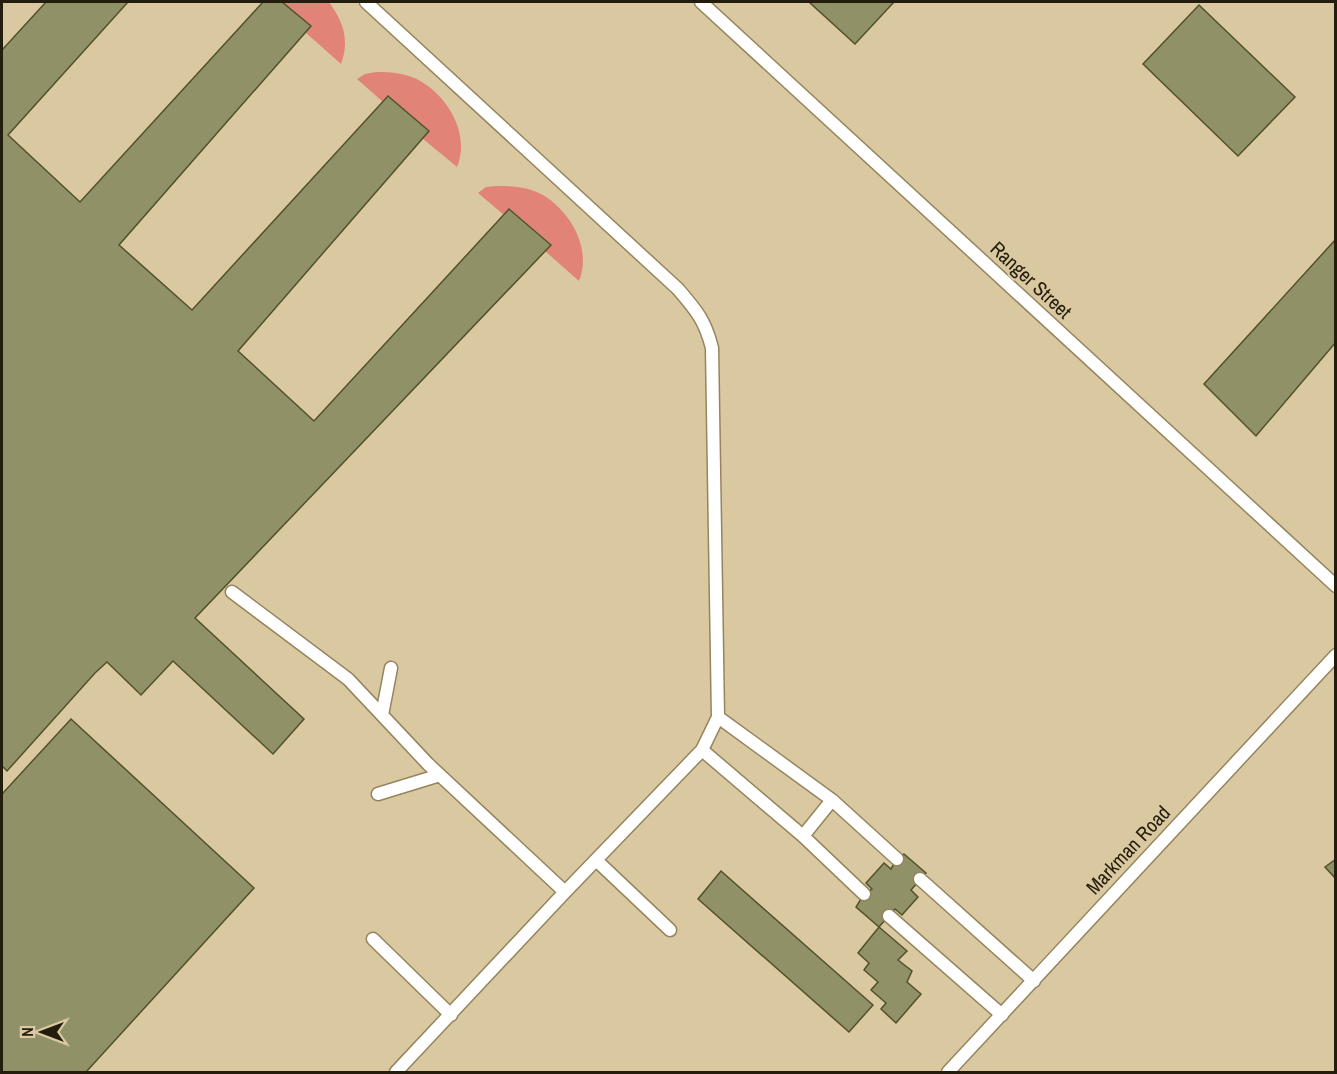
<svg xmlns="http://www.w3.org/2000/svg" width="1337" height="1074" font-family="'Archivo Narrow',sans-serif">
	<rect width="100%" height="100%" fill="#dac9a0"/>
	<path fill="#e18377" d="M 282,2 L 329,2 C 343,21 350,40 341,64 L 305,32 L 310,26 Z
		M 376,72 C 392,72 408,73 422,82 C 450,99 470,136 457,167 L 422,138 L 429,131 L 389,96 L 383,102 L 357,79 L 365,74 Z
		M 497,186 C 513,186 529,187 543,195 C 571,212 592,249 579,281 L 545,251 L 551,244 L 510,209 L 504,215 L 478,193 L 486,187 Z"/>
	<path fill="#919168" stroke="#51512a" stroke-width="1.5" d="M 46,2 L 128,2 L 8,135 L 80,202 L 263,2 L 282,2 L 311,26 L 119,245 L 192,310 L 388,96 L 429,131 L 238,351 L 314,421 L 509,209 L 551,245 L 195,618 L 304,719 L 273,754 L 173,661 L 141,695 L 107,662 L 95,673 L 7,771 L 2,766 L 2,50 Z
		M 809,2 L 894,2 L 855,44 Z
		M 1199,5 L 1295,97 L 1238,156 L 1143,64 Z
		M 1336,239 L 1336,342 L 1256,436 L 1204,384 Z
		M 71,719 L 254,888 L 86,1072 L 2,1072 L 2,791 L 3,793 Z
		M 904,854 L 926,873 L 911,890 L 918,897 L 902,915 L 895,909 L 879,927 L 856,907 L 864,894 L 872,889 L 866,883 L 884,863 L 891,869 L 897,859 Z
		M 1336,859 L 1336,879 L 1325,867 Z
		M 721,871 L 873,1005 L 849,1032 L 698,899 Z
		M 879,927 L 907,951 L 898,960 L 912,971 L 907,982 L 921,994 L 896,1023 L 881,1009 L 886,1003 L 871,990 L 878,982 L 864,970 L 869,963 L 858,953 Z"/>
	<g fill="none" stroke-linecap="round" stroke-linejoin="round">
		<defs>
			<path id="lane" d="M 366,2 L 678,289 C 696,310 705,320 712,348 L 718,717 L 702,750 L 565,892 L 396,1072
				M 701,2 L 1336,586
				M 232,592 L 348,679 L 382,715
				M 391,668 L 382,715 L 428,764 L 565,892
				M 718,717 L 832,800 L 897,859
				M 702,750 L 803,836 L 864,894
				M 378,794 L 440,775
				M 803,836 L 832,800
				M 596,860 L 670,930
				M 920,879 L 1034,981
				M 889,916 L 1002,1015
				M 373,939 L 451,1015
				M 948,1072 L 1336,655"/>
		</defs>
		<use href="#lane" stroke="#95855e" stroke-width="15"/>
		<use href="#lane" stroke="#fff" stroke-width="12"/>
	</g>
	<g text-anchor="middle" stroke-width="4.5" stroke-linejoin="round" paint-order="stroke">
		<g font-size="20" fill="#231d0d" stroke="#dac9a0">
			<text transform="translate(1031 280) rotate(43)" y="7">Ranger Street</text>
			<text transform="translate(1128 850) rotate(-47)" y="7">Markman Road</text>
		</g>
	</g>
	<rect width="1337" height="1074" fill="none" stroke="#231d0d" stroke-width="6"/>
	<g transform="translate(42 1032) rotate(270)" stroke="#dac9a0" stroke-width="4.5" paint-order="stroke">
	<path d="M0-4.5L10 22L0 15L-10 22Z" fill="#231d0d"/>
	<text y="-9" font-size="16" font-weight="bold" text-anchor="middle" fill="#231d0d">N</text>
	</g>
</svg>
